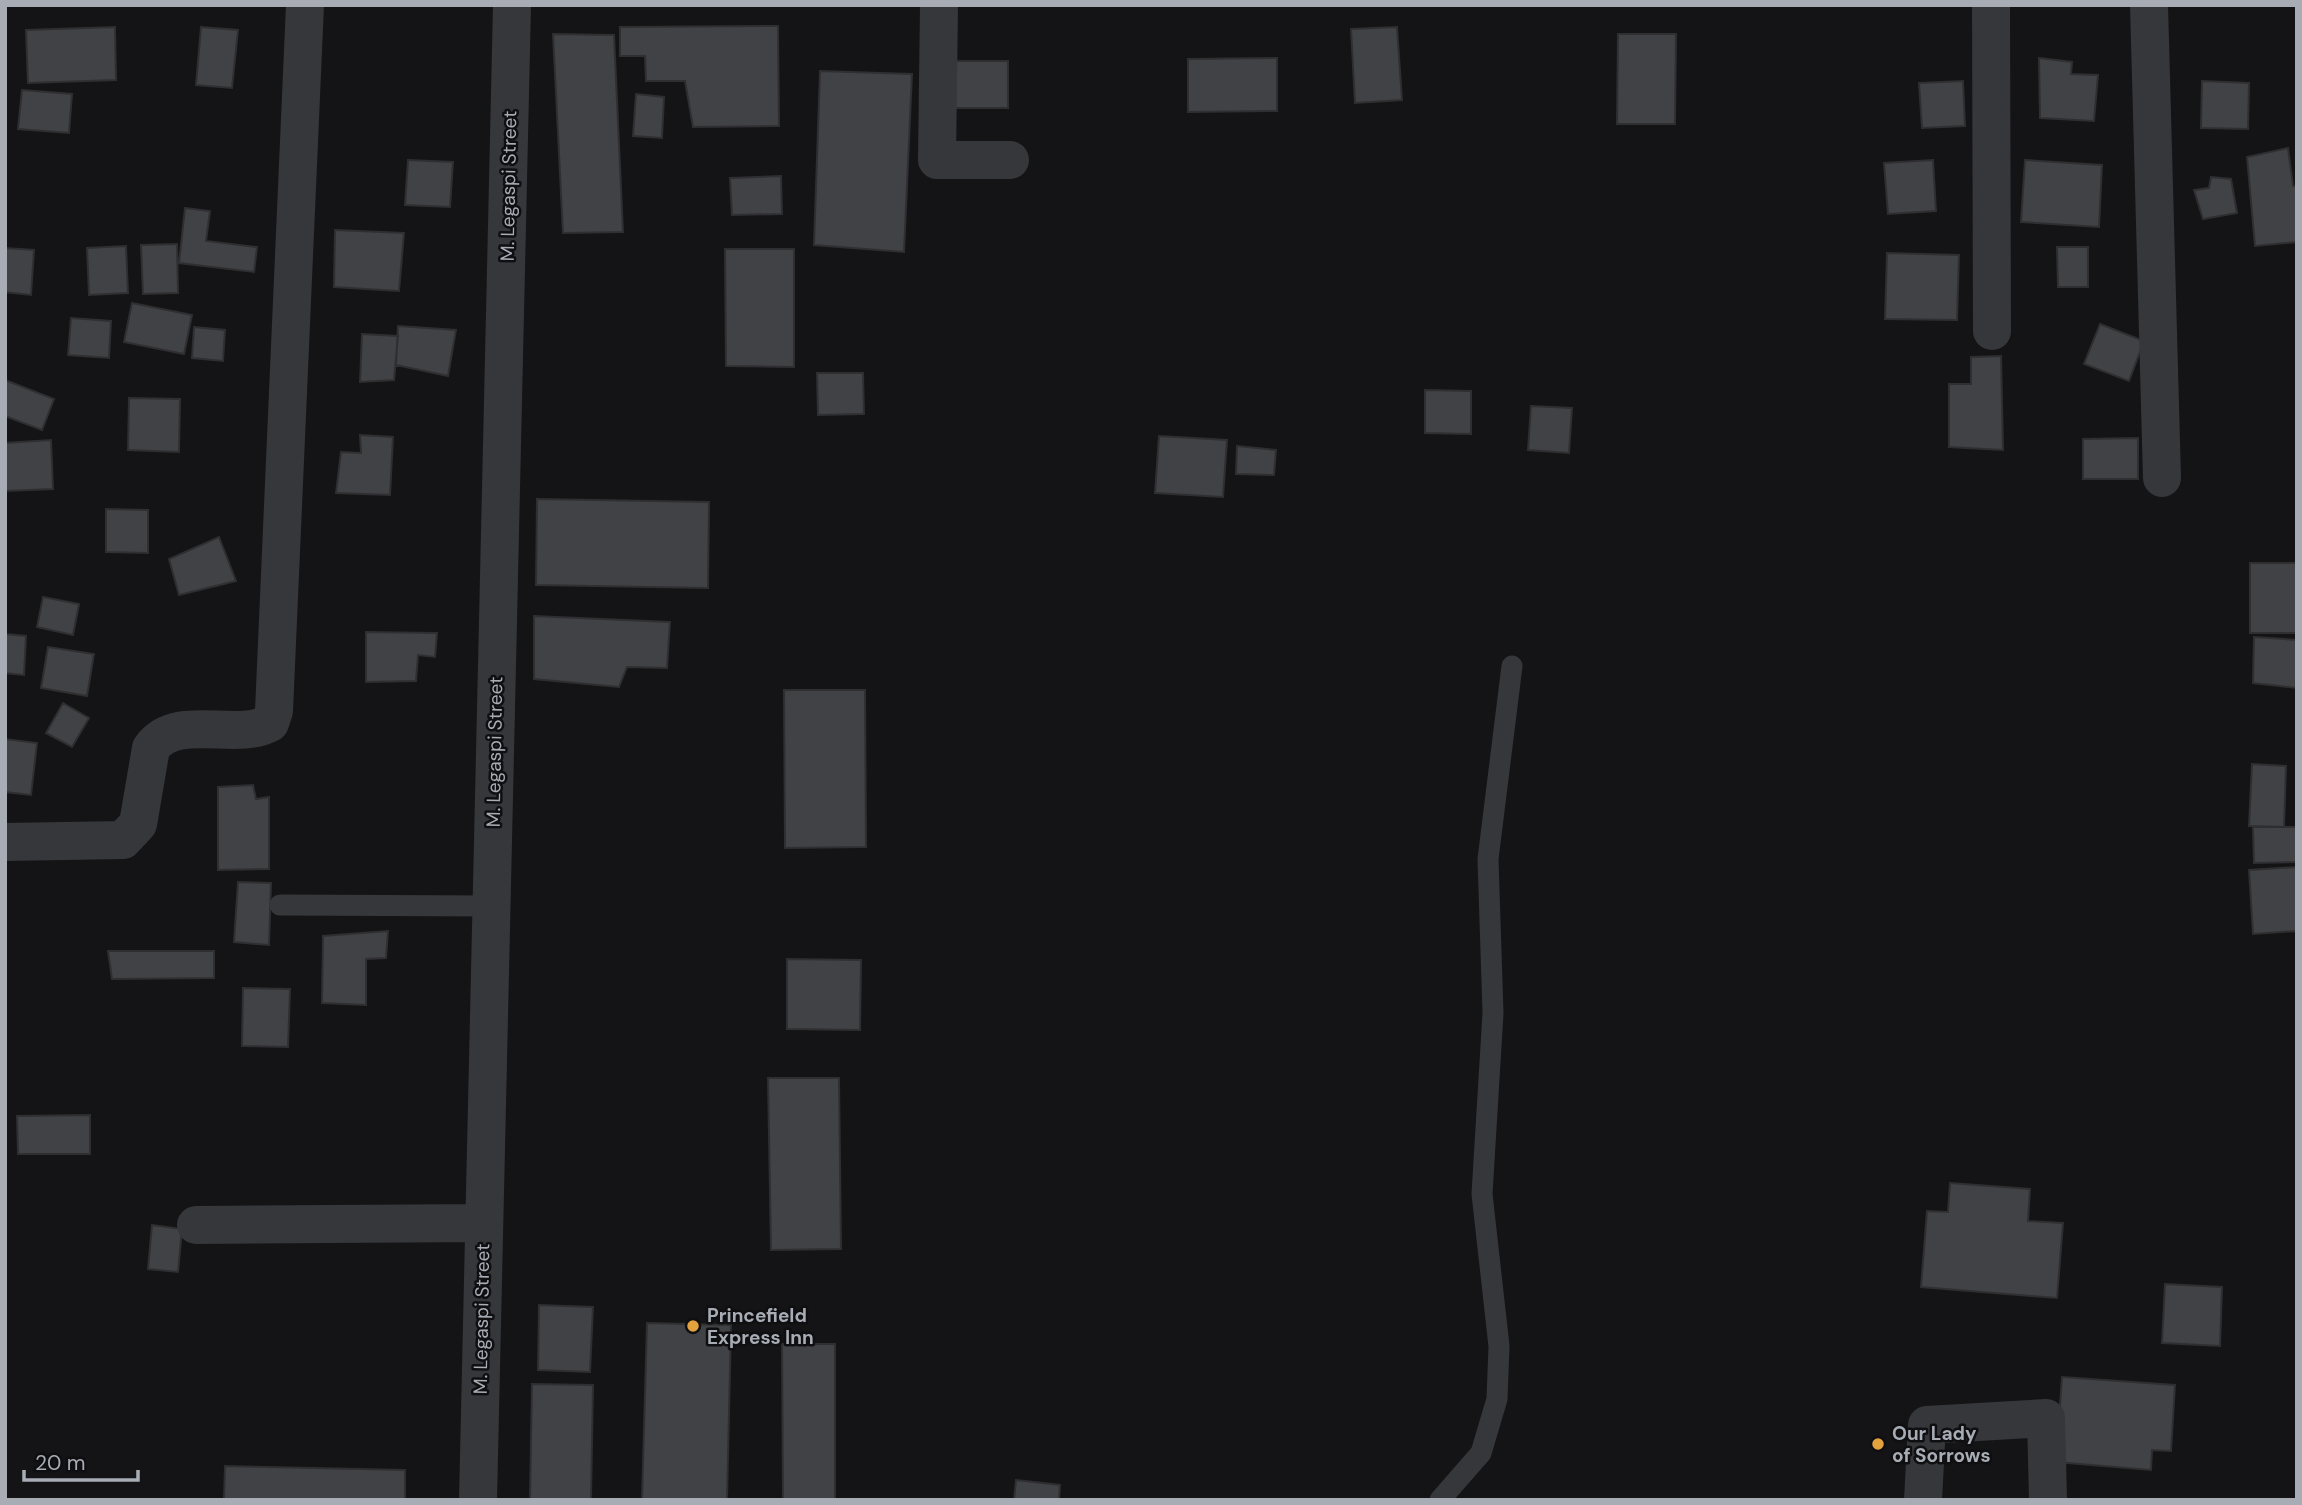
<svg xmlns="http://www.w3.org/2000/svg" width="2302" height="1505" font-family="'DM Sans',sans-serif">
	<rect width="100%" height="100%" fill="#141416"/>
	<path fill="#414246" stroke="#2f2f32" stroke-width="2" d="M 778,26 L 779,126 L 693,127 L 685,81 L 646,81 L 645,56 L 620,56 L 620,27 Z
		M 115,27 L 116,80 L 28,83 L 26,30 Z
		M 201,27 L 238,30 L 232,88 L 196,85 Z
		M 1397,27 L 1402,100 L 1355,103 L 1351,29 Z
		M 553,34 L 614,35 L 623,232 L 563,233 Z
		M 1618,34 L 1676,34 L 1675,124 L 1617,124 Z
		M 1277,58 L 1277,111 L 1188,112 L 1188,59 Z
		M 2039,58 L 2072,62 L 2071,74 L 2098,75 L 2094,121 L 2040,118 Z
		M 953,61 L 1008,61 L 1008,108 L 952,108 Z
		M 820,71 L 912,74 L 904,252 L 814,245 Z
		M 1963,81 L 1965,126 L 1922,128 L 1919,83 Z
		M 2202,81 L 2249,83 L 2248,129 L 2201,128 Z
		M 22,90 L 72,94 L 69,133 L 18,129 Z
		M 636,94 L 664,97 L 662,138 L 633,136 Z
		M 2288,148 L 2293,186 L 2297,186 L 2297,242 L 2255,246 L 2247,157 Z
		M 408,160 L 453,162 L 450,207 L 405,205 Z
		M 1933,160 L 1936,211 L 1888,214 L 1884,163 Z
		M 2025,160 L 2102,165 L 2099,227 L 2021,222 Z
		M 781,176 L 782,214 L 732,215 L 730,178 Z
		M 2211,177 L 2231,179 L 2237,213 L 2203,219 L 2194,190 L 2209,188 Z
		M 185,208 L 210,211 L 206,241 L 257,247 L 254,272 L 179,263 Z
		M 335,230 L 404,233 L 399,291 L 334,287 Z
		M 177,244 L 178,293 L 143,294 L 141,245 Z
		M 126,246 L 128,293 L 89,295 L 87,248 Z
		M 2057,247 L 2088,247 L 2088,287 L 2058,287 Z
		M 5,248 L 34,250 L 31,295 L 5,292 Z
		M 725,249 L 794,249 L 794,367 L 726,366 Z
		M 1887,253 L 1959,255 L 1957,320 L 1885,319 Z
		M 132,303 L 192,315 L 184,354 L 124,342 Z
		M 71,318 L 111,321 L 109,358 L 68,355 Z
		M 2100,324 L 2144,341 L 2129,381 L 2084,364 Z
		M 398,326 L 456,330 L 448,376 L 396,365 Z
		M 194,327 L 225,330 L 223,361 L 192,358 Z
		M 362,334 L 398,336 L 394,380 L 360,382 Z
		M 2001,356 L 2003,450 L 1949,447 L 1949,384 L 1971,384 L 1971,357 Z
		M 817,373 L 863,373 L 864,414 L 818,415 Z
		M 5,380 L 54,399 L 42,430 L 5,416 Z
		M 1425,390 L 1471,391 L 1471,434 L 1425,433 Z
		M 129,398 L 180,399 L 179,452 L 128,450 Z
		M 1531,406 L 1572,408 L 1569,453 L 1528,450 Z
		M 360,435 L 393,437 L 390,495 L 336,493 L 341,452 L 361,453 Z
		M 1159,436 L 1227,440 L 1223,497 L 1155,493 Z
		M 2138,438 L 2138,479 L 2083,479 L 2083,439 Z
		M 51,440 L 53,489 L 5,491 L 5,443 Z
		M 1237,446 L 1276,450 L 1274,475 L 1236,474 Z
		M 537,499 L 709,502 L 708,588 L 536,585 Z
		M 106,509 L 148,510 L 148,553 L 106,552 Z
		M 219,537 L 236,581 L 179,595 L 169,559 Z
		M 2250,563 L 2297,563 L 2297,633 L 2250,633 Z
		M 43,597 L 79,604 L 73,635 L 37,627 Z
		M 534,616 L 670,622 L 667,668 L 627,667 L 619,687 L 534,679 Z
		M 366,632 L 437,633 L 435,657 L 418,655 L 416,681 L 366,682 Z
		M 5,634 L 26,636 L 24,675 L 5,673 Z
		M 2254,637 L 2297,640 L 2297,688 L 2253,683 Z
		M 48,647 L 94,654 L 87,696 L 41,688 Z
		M 784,690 L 865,690 L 866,847 L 785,848 Z
		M 63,703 L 89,718 L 72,747 L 46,733 Z
		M 5,739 L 37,743 L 31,795 L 5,792 Z
		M 2252,764 L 2286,766 L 2284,827 L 2249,826 Z
		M 253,785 L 256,799 L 269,797 L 269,869 L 218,870 L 218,787 Z
		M 2253,827 L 2297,827 L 2297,862 L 2254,863 Z
		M 2297,867 L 2297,931 L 2253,934 L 2249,870 Z
		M 238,882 L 271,883 L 269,945 L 234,942 Z
		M 388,931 L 386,958 L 366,959 L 366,1005 L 322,1003 L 323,936 Z
		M 108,951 L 214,951 L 214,978 L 112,979 Z
		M 787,959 L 861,960 L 860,1030 L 787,1029 Z
		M 243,988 L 290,989 L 288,1047 L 242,1046 Z
		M 768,1078 L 839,1078 L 841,1249 L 771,1250 Z
		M 90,1115 L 90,1154 L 18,1154 L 17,1116 Z
		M 1950,1183 L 2030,1189 L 2028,1221 L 2063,1223 L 2057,1298 L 1921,1287 L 1927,1211 L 1948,1212 Z
		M 152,1225 L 182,1229 L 178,1272 L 148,1269 Z
		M 2165,1284 L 2222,1287 L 2220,1346 L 2162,1343 Z
		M 539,1305 L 593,1307 L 590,1372 L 538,1370 Z
		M 647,1323 L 731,1325 L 727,1500 L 642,1500 Z
		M 782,1344 L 835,1344 L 835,1500 L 783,1500 Z
		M 2062,1377 L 2175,1385 L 2171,1451 L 2152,1450 L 2151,1470 L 2056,1462 Z
		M 532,1384 L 593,1385 L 591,1500 L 530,1500 Z
		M 225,1466 L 405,1470 L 405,1500 L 224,1500 Z
		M 1016,1480 L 1060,1485 L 1059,1500 L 1014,1500 Z"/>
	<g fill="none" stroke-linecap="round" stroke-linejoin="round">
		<path stroke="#36373b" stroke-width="21" d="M 280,905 L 490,906
			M 1440,1500 L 1481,1453 L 1497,1399 L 1499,1346 L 1482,1194 L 1493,1013 L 1488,859 L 1512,666"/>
		<path stroke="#36373b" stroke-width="38" d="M 939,5 L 937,160 L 1010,160
			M 1991,5 L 1992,331
			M 2149,5 L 2162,478
			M 5,842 L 123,840 L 138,824 L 151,748 C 177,712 235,742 270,723 L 274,711 L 305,5
			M 196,1225 L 483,1223
			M 478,1500 L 512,5
			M 1923,1500 L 1927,1425 L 2046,1418 L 2048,1500"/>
	</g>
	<g fill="#e4a23e" stroke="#0f0f11" stroke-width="2.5">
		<circle cx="693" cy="1326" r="7"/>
		<circle cx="1878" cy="1444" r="7"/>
	</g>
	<g text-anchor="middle" stroke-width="5" stroke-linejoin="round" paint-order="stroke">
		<g font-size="19" fill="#a7acb5" stroke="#0f0f11">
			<text transform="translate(508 186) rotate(-89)" y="7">M. Legaspi Street</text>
			<text transform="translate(494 752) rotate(-89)" y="7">M. Legaspi Street</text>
			<text transform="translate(481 1319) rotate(-89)" y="7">M. Legaspi Street</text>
		</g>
		<g font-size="19" font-weight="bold" fill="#a7acb5" stroke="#0f0f11" text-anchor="start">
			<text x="707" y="1322">Princefield<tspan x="707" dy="22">Express Inn</tspan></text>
			<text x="1892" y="1440">Our Lady<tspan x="1892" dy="22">of Sorrows</tspan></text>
		</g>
	</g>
	<rect width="2302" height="1505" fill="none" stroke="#a7acb5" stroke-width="14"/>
	<path d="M24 1470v10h114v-10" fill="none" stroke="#a7acb5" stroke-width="3.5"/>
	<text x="35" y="1470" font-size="21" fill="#a7acb5" stroke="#0f0f11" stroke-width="5" paint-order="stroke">20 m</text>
</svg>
